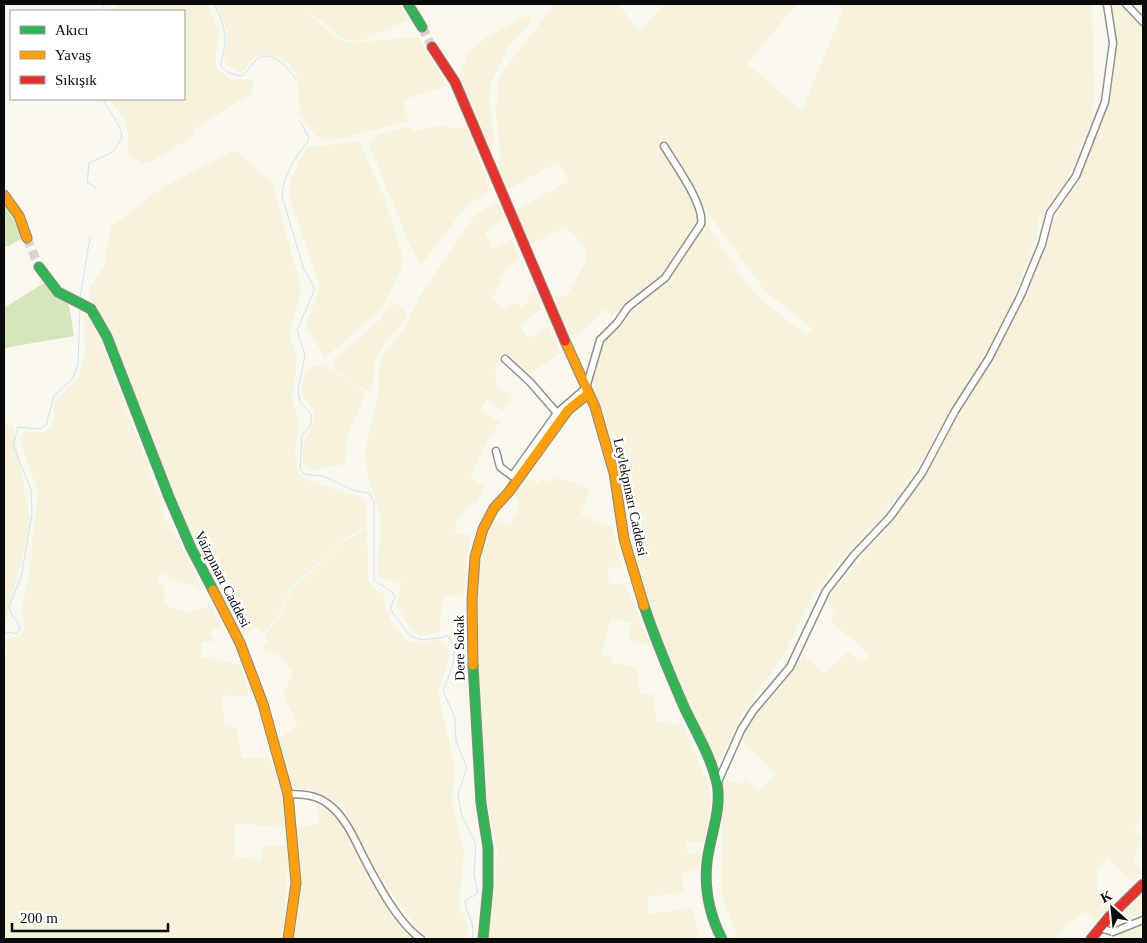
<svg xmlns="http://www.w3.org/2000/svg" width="1147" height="943" font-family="Georgia,serif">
	<rect width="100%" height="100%" fill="#faf7ef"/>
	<path fill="#f7f2db" d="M 117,4 L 207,4 L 219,31 L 215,57 L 217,69 L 231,80 L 253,79 L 253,93 L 195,128 L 192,137 L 153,161 L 143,164 L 128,154 L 128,133 L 124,118 L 109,99 L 184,99 L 184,11 L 113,11 Z
		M 216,4 L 398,4 L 408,20 L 360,41 L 347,40 L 339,36 L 311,13 L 309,15 L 339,39 L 347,43 L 418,37 L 447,86 L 402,100 L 409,121 L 342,138 L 326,140 L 316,137 L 300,114 L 298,78 L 289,64 L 273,55 L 260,55 L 252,59 L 245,70 L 239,72 L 226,64 L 224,58 L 228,33 Z
		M 555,4 L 618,4 L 640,32 L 664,4 L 797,4 L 747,64 L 802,111 L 843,10 L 836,4 L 1092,4 L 1094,96 L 1091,122 L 1062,189 L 1039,219 L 1037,237 L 1006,318 L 939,431 L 931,440 L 934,443 L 884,514 L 848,551 L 814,593 L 784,654 L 740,718 L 716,768 L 690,714 L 653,625 L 626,533 L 589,383 L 598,348 L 604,339 L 617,324 L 672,275 L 706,223 L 749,287 L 763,301 L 806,335 L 812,328 L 766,292 L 706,210 L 666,146 L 658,136 L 663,144 L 660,147 L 693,203 L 699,221 L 668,270 L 657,281 L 612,316 L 605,309 L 580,334 L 564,336 L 548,299 L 563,297 L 569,292 L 587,260 L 585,250 L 576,236 L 565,227 L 529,245 L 514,211 L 569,181 L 558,162 L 502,193 L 498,181 L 500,155 L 496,112 L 498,81 L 504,70 Z
		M 1107,4 L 1143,4 L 1143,812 L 1134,832 L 1143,838 L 1143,848 L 1138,846 L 1133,861 L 1142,872 L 1133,882 L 1107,857 L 1097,869 L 1097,890 L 1110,904 L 1097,921 L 1084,911 L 1074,922 L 1070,919 L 1057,939 L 738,939 L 721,894 L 723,782 L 735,781 L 738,785 L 747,779 L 759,791 L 776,774 L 741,740 L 758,711 L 804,655 L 824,674 L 848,652 L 861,662 L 870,655 L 832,622 L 831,617 L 834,608 L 826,601 L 890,524 L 930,466 L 952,423 L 971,397 L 1007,331 L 1036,270 L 1056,218 L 1080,177 L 1105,103 L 1114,45 Z
		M 526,16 L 532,21 L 508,48 L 491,83 L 489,96 L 494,140 L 492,151 L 460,88 L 461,70 L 468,52 L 486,38 Z
		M 410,126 L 414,131 L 440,126 L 468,129 L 491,191 L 468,204 L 421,265 L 409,243 L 369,144 L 378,135 Z
		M 359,142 L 384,197 L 401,250 L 402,263 L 401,270 L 381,309 L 325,358 L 306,326 L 320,287 L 292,206 L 289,194 L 290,182 L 307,147 Z
		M 235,150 L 273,184 L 301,289 L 299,301 L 290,328 L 290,338 L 297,359 L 292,401 L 299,421 L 295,451 L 298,474 L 306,480 L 361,498 L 367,505 L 367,525 L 344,540 L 292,587 L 276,618 L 263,634 L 255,627 L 242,638 L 191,540 L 89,297 L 89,289 L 104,266 L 111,227 L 160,189 Z
		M 498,201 L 505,218 L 485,232 L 493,249 L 512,239 L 519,258 L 499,277 L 502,281 L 492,299 L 507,311 L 511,302 L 523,307 L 534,291 L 541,310 L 520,325 L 528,339 L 548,326 L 561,353 L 527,376 L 506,354 L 495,366 L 496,385 L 504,392 L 515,390 L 503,411 L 487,399 L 480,410 L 500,422 L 485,445 L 470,478 L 485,486 L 476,504 L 473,502 L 456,522 L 455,534 L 471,535 L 467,553 L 463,594 L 443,598 L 439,632 L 420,636 L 412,630 L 396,605 L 402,581 L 386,580 L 381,578 L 377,570 L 381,527 L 379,510 L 368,477 L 365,453 L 379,388 L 379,369 L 384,354 L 404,329 L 422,293 L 468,225 L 476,215 Z
		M 392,301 L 408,313 L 404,323 L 389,337 L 375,360 L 372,391 L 365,390 L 334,370 L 332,365 L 340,354 L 380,320 Z
		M 84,313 L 87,314 L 92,322 L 100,339 L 160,499 L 165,519 L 178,539 L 203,591 L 161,573 L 156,581 L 165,586 L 164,605 L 188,613 L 211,606 L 220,626 L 210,632 L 215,641 L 201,642 L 201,657 L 240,665 L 249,696 L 221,695 L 225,727 L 236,727 L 242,758 L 269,758 L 276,773 L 282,794 L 285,828 L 235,823 L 235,858 L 262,860 L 262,846 L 288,846 L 287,885 L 282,939 L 4,939 L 4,664 L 7,652 L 5,642 L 7,638 L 20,636 L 25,627 L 22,610 L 28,579 L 38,492 L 20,440 L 25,431 L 40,433 L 51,429 L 55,416 L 53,409 L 56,400 L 79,376 L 85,355 Z
		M 323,365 L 366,392 L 346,440 L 345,464 L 313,470 L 307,468 L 303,461 L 303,446 L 314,421 L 314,413 L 302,393 L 302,383 L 307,371 L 313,366 Z
		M 4,425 L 13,427 L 31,524 L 4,627 Z
		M 522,475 L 537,483 L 542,479 L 552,483 L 556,477 L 590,488 L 581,515 L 612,527 L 622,566 L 608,568 L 609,583 L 624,584 L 650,644 L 637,645 L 629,640 L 631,622 L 611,619 L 602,654 L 612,656 L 611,662 L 636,668 L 641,693 L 654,695 L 656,722 L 682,724 L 709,786 L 711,808 L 704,843 L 687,842 L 687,853 L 701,854 L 698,870 L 682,873 L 683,892 L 648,897 L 648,914 L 692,908 L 700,939 L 488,939 L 496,877 L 497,849 L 486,794 L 478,678 L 477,583 L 484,540 L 492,521 L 509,526 L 517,513 L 519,499 L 512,492 Z
		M 367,528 L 368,578 L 372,586 L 384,595 L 385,609 L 394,626 L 407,640 L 413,643 L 440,640 L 448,649 L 449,657 L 438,693 L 455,768 L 452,801 L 464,852 L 459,906 L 468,925 L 469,931 L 465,939 L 430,939 L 417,928 L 375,869 L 347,814 L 340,804 L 316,792 L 289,786 L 274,741 L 298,726 L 283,694 L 293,673 L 280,656 L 261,648 L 268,641 L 265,635 L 277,619 L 293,589 L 344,542 Z
		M 316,805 L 328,809 L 340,822 L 377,889 L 412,939 L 289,939 L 292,910 L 293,829 L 320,823 Z
		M 1143,891 L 1143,913 L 1108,927 Z
		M 1143,926 L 1143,939 L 1108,939 Z"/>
	<path fill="#d5e6bd" d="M 4,203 L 23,238 L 4,248 Z
		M 44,283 L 69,305 L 74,336 L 4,348 L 4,308 Z"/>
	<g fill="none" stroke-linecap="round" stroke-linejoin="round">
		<path stroke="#c6e6f4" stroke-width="1" d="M 214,4 C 220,15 226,29 225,43 C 225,51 221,57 221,66 L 229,73 L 242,76 C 248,72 250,66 255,61 C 270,46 288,68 296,79
			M 99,11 L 106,4
			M 300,121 L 308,136 L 308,141 C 296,157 283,175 282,196 L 304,270 L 313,285 L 314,291 L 297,330 L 305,355 L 298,389 L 300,402 L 311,414 L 311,425 L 302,436 L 300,469 L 304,474 L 323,476 L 355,491 L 369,493 L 374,502 L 374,580 L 393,593 L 395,597 L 390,609 L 410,636 L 423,640 L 444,637 L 447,635 C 462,650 450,672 443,691 L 455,718 L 456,741 L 467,768 L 458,795 L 462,816 L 476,844 L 474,874 L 478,893 L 465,901 C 466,916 477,924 472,939
			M 97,189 L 87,182 L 89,163 L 113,152 L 122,138 C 121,122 108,113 103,99
			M 80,298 L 90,237
			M 4,634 L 9,632 L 17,634 L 20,627 L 11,613 L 9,607 L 21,577 L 32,515 L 31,489 L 13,446 L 18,427 L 40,429 L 46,425 L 54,396 L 73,378 L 78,364 L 80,307"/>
		<path stroke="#d6d4cd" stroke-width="9" stroke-dasharray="9 4.5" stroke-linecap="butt" d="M 422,27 L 432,47
			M 27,238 L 39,267"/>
		<defs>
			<path id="street" d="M 1126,4 L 1143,22
				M 505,359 L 530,382 L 557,413
				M 496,451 L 500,467 L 515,478
				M 512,476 L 557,413 L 586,388 L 600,340 L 617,323 L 628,307 L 665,278 L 701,224 C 705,205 674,163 664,146
				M 717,784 L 741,730 L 753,711 L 790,667 L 826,591 L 854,555 L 890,517 L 922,473 L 955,411 L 989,358 L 1021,295 L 1042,244 L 1050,213 L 1076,176 L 1105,102 L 1113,43 L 1107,4
				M 288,794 C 302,794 317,795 328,804 C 345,816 355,840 364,858 C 377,883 398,923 421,939
				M 1100,928 L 1113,932 L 1143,920"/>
			<path id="fast" d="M 408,4 L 422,27
				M 39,267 L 58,292 L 91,309 L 107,337 L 169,497 L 191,548 L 213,590
				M 644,606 C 656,641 670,675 685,709 C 696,732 711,757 717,783 C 722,810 710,836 707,862 C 704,890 709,914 722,939
				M 473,665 L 481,803 L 488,848 L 488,887 L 483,939"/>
			<path id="slow" d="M 4,195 L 19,216 L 27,238
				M 565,341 L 595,407 L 614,473 L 624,539 L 644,606
				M 213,590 L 240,643 L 263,704 L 288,794 L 296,883 L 288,939
				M 473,665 L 472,600 L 475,557 L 483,529 L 494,508 L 508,493 L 568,410 L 588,394"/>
			<path id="jam" d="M 432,47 L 455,82 L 565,341
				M 1091,939 L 1109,917 L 1143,884"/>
		</defs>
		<use href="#street" stroke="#93918e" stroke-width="9"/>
		<use href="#fast" stroke="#898884" stroke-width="11"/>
		<use href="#slow" stroke="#898884" stroke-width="11"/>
		<use href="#jam" stroke="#898884" stroke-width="11"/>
		<use href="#street" stroke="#fefefd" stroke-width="6"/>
		<use href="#fast" stroke="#30b455" stroke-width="9"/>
		<use href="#slow" stroke="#ff9f0a" stroke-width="9"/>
		<use href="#jam" stroke="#e5322d" stroke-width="9"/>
	</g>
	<g text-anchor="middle" stroke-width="5" stroke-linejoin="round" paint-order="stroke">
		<g font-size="14" fill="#0b0b0b" stroke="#fff">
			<text transform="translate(631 497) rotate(78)" y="5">Leylekpınarı Caddesi</text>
			<text transform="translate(223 579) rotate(63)" y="5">Vaizpınarı Caddesi</text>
			<text transform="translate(459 648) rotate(-91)" y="5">Dere Sokak</text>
		</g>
	</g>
	<rect width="1147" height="943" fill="none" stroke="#0b0b0b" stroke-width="10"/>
	<rect x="10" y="10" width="175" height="90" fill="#ffffff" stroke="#9d9d9d"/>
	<rect x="20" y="26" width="25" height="8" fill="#30b455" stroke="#9d9d9d"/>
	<text x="55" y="35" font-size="15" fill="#0b0b0b">Akıcı</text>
	<rect x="20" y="51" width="25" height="8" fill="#ff9f0a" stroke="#9d9d9d"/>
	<text x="55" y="60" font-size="15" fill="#0b0b0b">Yavaş</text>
	<rect x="20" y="76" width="25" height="8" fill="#e5322d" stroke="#9d9d9d"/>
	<text x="55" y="85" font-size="15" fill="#0b0b0b">Sıkışık</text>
	<g transform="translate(1112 908) rotate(333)" stroke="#ffffff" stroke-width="4" paint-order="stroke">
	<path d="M0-4L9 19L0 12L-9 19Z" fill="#0b0b0b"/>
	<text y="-8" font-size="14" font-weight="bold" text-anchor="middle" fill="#0b0b0b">K</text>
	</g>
	<path d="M12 923v8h156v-8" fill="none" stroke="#0b0b0b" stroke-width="2.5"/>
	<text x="20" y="923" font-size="15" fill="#0b0b0b" stroke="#ffffff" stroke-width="4" paint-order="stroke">200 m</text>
</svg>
